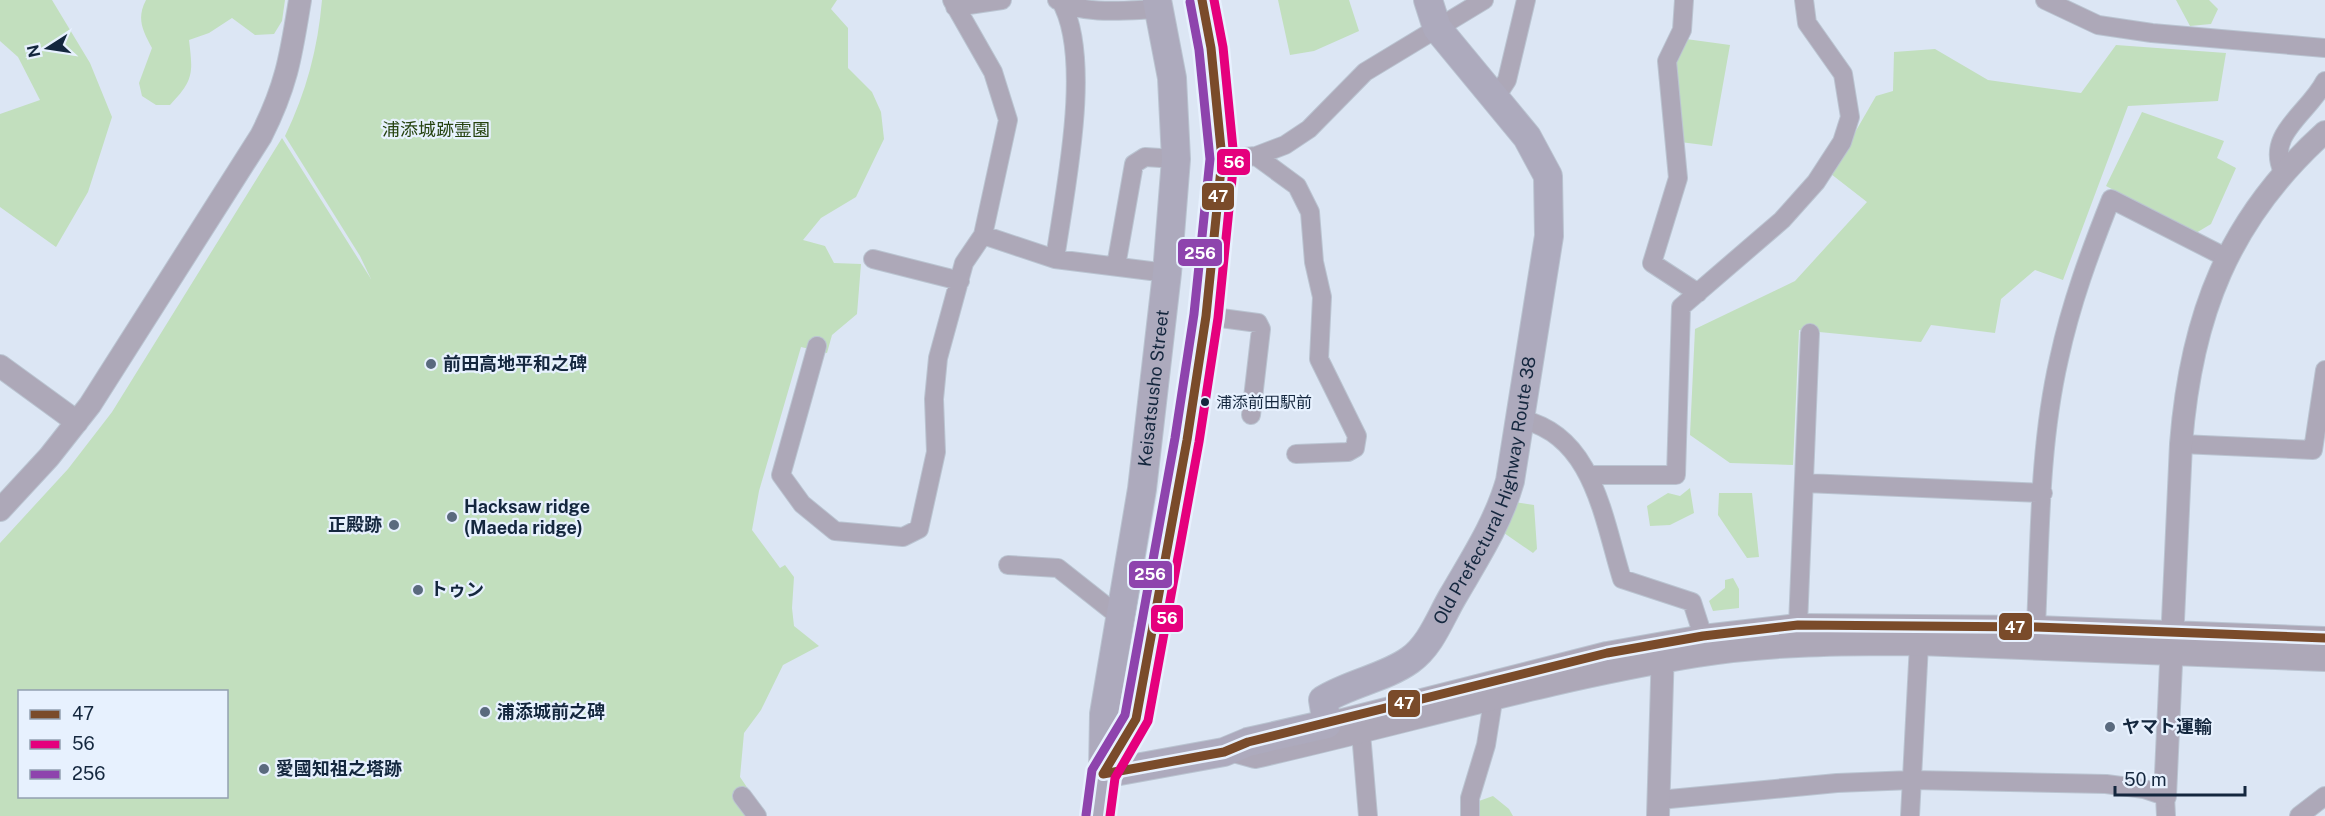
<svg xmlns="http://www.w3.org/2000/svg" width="2325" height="816" font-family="'Public Sans','Noto Sans JP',sans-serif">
	<rect width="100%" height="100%" fill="#dce6f4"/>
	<path fill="#c2dfbe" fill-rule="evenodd" d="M 0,0 L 52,0 L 90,63 L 112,117 L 88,192 L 56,247 L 0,207 L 0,114 L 40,100 L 18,57 L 0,41 Z
		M 146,0 L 285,0 L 282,21 L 274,34 L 255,35 L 232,18 L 209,33 L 189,40 C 193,73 194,80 170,105 L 156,105 L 142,96 L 139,83 L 152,48 C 143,31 136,19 146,0 Z
		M 322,0 L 837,0 L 831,9 L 848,28 L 848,68 L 872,92 L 881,112 L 884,139 L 856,197 L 821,218 L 803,240 L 825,246 L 834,263 L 861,264 L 857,314 L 832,335 L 827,353 L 801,347 L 759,491 L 752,530 L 780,568 L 785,565 L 794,577 L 792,608 L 794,626 L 819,646 L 783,665 L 761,710 L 744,733 L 740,777 L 759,805 L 748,816 L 0,816 L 0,543 L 68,469 L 112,412 L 282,138 L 371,279 L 360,256 L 285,136 C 306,93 318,48 322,0 ZM 20,692 L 226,692 L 226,796 L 20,796 Z
		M 1278,0 L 1349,0 L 1359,31 L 1314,51 L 1290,55 Z
		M 2176,0 L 2209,0 L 2218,9 L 2211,24 L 2190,26 Z
		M 1686,39 L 1730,45 L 1712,146 L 1680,142 L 1673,60 Z
		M 2116,45 L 2226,53 L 2218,101 L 2128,106 L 2063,280 L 2035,270 L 2001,299 L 1995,333 L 1931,325 L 1921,342 L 1799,330 L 1793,465 L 1730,463 L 1690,435 L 1695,329 L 1795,281 L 1867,202 L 1831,174 L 1876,96 L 1893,91 L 1894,52 L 1935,49 L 1988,80 L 2081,93 Z
		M 2142,112 L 2224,141 L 2217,158 L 2236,168 L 2211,224 L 2196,233 L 2106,186 Z
		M 1690,488 L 1694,513 L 1670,525 L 1650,526 L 1647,506 L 1668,493 L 1680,496 Z
		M 1719,493 L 1752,493 L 1759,557 L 1747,558 L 1718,515 Z
		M 1514,502 L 1534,505 L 1537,549 L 1533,553 L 1504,533 Z
		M 1733,578 L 1739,589 L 1739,608 L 1713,611 L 1709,601 L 1725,588 L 1725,580 Z
		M 1493,796 L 1509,809 L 1513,816 L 1475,816 L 1476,802 Z"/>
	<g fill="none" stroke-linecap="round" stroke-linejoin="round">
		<defs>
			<path id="minor" d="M 1057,0 C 1085,16 1129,10 1160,9
				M 1684,0 L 1682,30 L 1667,61 L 1678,178 L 1652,263 L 1698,293
				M 2045,0 L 2098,25 L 2152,33 L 2325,48
				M 955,7 L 1002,0
				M 1496,97 L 1507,80 L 1526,0
				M 1256,156 L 1297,186 L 1310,212 L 1314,262 L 1322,297 L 1319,359 L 1357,436 L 1355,448 L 1348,452 L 1296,454
				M 1222,159 L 1256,156 L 1285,145 L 1309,129 L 1365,72 L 1484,0
				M 2283,172 C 2265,134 2309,113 2325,81
				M 983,235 L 1055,259 L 1167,273
				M 873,259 L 960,281
				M 1055,259 C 1064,194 1094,57 1060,0
				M 1116,266 L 1134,164 L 1145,157 L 1176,159
				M 1206,316 L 1258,323 L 1261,329 L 1251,415
				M 817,346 L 781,475 L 802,504 L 835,531 L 903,537 L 919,529 L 936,452 L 934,399 L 938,358 L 964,263 L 983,235 L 1008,120 L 993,72 L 952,0
				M 1519,419 C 1593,433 1603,518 1622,579 L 1692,602 L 1703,636
				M 2181,444 L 2313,450 L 2325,370
				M 1589,475 L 1676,475 L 1681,307 L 1782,220 L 1816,182 L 1842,142 L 1850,117 L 1843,74 L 1807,23 L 1804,0
				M 1805,483 L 2043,493
				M 1008,565 L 1058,568 L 1120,617
				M 1798,625 L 1810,333
				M 2036,627 C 2040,538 2039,446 2059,359 C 2071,303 2090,252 2111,199 L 2227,258
				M 1361,733 L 1368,816
				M 742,796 L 757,816
				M 1659,800 L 1837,783 L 1912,780 L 2106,784 L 2144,789 L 2165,796 L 2166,816
				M 1470,816 L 1470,798 L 1486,745 L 1493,701
				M 1910,816 L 1919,644
				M 2299,816 L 2325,796"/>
			<path id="tertiary" d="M 0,366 L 77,422
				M 0,510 L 49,457 L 90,405 L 261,136 C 287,85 291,55 300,0
				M 1327,724 L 1607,653 L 1703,636 L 1798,625 L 2036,627 L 2325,638
				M 1230,750 L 1255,757 C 1402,724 1548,680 1697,656 C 1770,644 1846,644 1919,644 L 2325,660
				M 2165,796 L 2181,444 C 2191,316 2228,219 2325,132
				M 1658,816 L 1663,648"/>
			<g id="primary">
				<path d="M 1104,772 L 1136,719 L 1187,440 L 1206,316 L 1222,159 L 1211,48 L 1202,0"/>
				<path id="s1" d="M 1103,774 L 1224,752 L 1248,742 L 1327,724 L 1323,700 C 1350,683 1385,678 1410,660 C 1431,645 1440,618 1453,596 C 1475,558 1498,523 1510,481 L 1549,236 L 1548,176 L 1527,137 L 1437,28 L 1428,0"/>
				<path id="s2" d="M 1098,816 L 1103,774 L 1104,714 L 1142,489 L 1167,273 L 1176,159 L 1172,78 L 1157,0"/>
			</g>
		</defs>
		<use href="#minor" stroke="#bac4d1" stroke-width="20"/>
		<use href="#tertiary" stroke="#bac4d1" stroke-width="24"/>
		<use href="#primary" stroke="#bac4d1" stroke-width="30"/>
		<use href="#minor" stroke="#ada8b8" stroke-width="18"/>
		<use href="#tertiary" stroke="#ada8b8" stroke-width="22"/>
		<use href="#primary" stroke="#adaabd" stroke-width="28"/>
		<defs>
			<path id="bus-1" d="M 1103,774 L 1224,752 L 1248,742 L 1607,653 L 1703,636 L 1798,625 L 2036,627 L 2325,638
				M 1103,774 L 1136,719 L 1187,440 L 1206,316 L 1222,159 L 1211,48 L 1202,0"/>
			<path id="bus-2" d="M 1110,816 L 1115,778 L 1148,721 L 1199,442 L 1218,318 L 1234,159 L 1223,47 L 1214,0"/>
			<path id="bus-3" d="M 1086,815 L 1092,770 L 1125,715 L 1175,438 L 1194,314 L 1210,159 L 1199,50 L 1190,2"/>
		</defs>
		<use href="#bus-1" stroke="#e7f1fe" stroke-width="14"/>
		<use href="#bus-2" stroke="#e7f1fe" stroke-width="14"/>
		<use href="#bus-3" stroke="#e7f1fe" stroke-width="14"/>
		<use href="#bus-1" stroke="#7a4b2a" stroke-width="9"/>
		<use href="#bus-2" stroke="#e5007d" stroke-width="9"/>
		<use href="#bus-3" stroke="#8e44ad" stroke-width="9"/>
	</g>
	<g fill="#5a6a7e" stroke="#e7f1fe" stroke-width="2">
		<circle cx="431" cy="364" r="6"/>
		<circle cx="452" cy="517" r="6"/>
		<circle cx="394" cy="525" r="6"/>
		<circle cx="418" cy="590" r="6"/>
		<circle cx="485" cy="712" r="6"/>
		<circle cx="2110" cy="727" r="6"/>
		<circle cx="264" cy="769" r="6"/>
	</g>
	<circle fill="#14273e" stroke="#e7f1fe" stroke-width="2" cx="1205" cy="402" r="5"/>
	<g text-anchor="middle" stroke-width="4.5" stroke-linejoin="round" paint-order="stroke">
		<g font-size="16" fill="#14273e" stroke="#e7f1fe" text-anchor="start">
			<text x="1216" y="408">浦添前田駅前</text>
		</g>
		<g font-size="18" fill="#264310" stroke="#e7f1fe">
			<text x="436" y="136">浦添城跡霊園</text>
		</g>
		<g font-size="18" font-weight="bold" fill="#14273e" stroke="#e7f1fe" text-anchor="start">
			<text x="443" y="370">前田高地平和之碑</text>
			<text x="464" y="513">Hacksaw ridge<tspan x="464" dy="21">(Maeda ridge)</tspan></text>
			<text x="382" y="531" text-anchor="end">正殿跡</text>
			<text x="430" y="596">トゥン</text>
			<text x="497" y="718">浦添城前之碑</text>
			<text x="2122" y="733">ヤマト運輸</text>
			<text x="276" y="775">愛國知祖之塔跡</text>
		</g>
		<g font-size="18" fill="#14273e" stroke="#e7f1fe">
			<text dy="6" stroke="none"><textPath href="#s2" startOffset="432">Keisatsusho Street</textPath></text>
			<text dy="6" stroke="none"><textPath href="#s1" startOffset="540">Old Prefectural Highway Route 38</textPath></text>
		</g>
	</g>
	<g stroke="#e7f1fe" stroke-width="2">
		<rect x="1216" y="148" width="35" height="28" rx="6" fill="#e5007d"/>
		<rect x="1201" y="182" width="34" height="29" rx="6" fill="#7a4b2a"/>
		<rect x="1177" y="238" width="46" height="29" rx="6" fill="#8e44ad"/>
		<rect x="1128" y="560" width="45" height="29" rx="6" fill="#8e44ad"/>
		<rect x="1150" y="604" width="34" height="29" rx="6" fill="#e5007d"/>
		<rect x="1998" y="612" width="35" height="29" rx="6" fill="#7a4b2a"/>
		<rect x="1387" y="689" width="34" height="29" rx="6" fill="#7a4b2a"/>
	</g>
	<g font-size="16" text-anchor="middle" font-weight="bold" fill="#fff">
		<text x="1234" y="168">56</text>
		<text x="1218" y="202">47</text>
		<text x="1200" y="259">256</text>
		<text x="1150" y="580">256</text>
		<text x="1167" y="624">56</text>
		<text x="2015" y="633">47</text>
		<text x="1404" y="709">47</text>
	</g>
	<rect x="18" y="690" width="210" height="108" fill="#e7f1fe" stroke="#93a0b1" stroke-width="1.5"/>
	<rect x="30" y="710" width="30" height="9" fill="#7a4b2a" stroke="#93a0b1" stroke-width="1.5"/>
	<text x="72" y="720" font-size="18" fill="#14273e">47</text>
	<rect x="30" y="740" width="30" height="9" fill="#e5007d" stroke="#93a0b1" stroke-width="1.5"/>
	<text x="72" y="750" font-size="18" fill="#14273e">56</text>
	<rect x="30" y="770" width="30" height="9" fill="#8e44ad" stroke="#93a0b1" stroke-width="1.5"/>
	<text x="72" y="780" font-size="18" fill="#14273e">256</text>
	<g transform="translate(48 48) rotate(258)" stroke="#e7f1fe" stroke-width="4.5" paint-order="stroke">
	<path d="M0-4.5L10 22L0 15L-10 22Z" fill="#14273e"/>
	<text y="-9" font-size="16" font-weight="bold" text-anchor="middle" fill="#14273e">N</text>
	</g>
	<path d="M2115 786v9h130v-9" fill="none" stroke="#14273e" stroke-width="3"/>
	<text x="2124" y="786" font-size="18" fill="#14273e" stroke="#e7f1fe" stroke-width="4.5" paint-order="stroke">50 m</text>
</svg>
